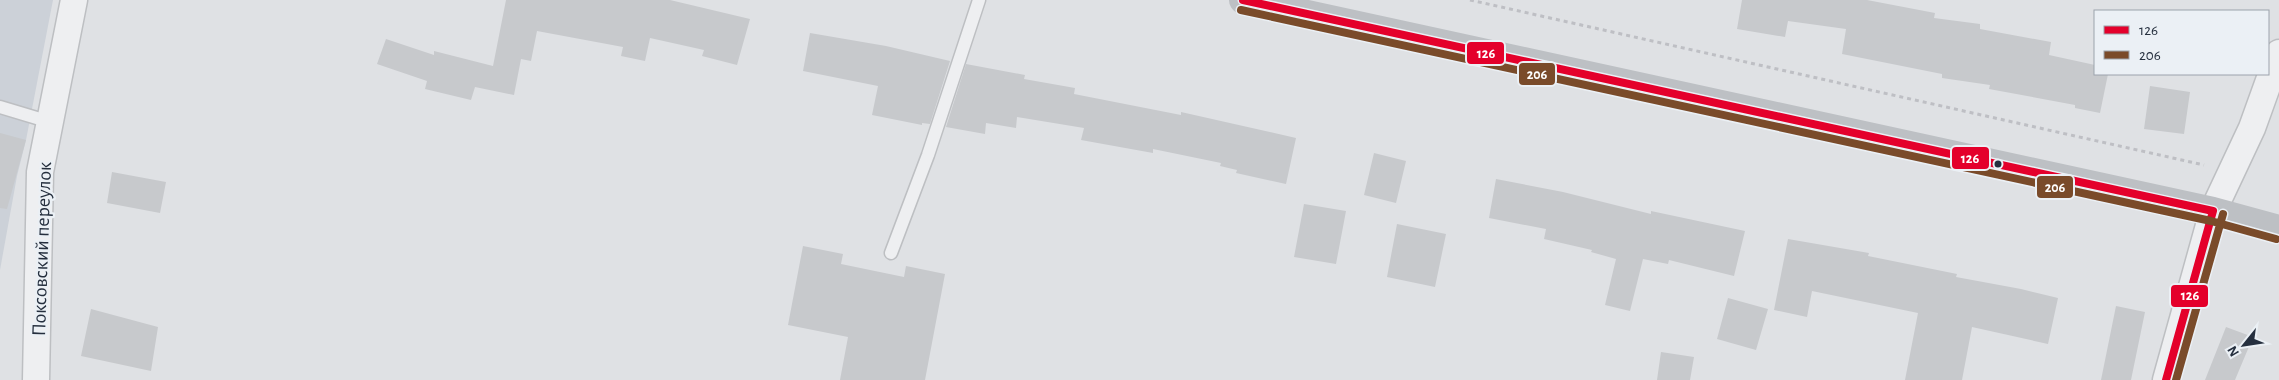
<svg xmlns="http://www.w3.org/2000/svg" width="2279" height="380" font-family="'Alegreya Sans',sans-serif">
	<rect width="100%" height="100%" fill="#dfe1e4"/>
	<path fill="#ccd1d8" d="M 0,0 L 53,0 L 26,140 L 17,176 L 0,270 Z"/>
	<path fill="#c7c9cc" d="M 506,0 L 670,0 L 750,19 L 737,65 L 702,56 L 704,50 L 650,38 L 645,61 L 621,56 L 623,47 L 537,31 L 531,61 L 521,59 L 514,95 L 475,87 L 471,100 L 425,89 L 427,81 L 377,64 L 386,39 L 434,55 L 434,51 L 493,66 Z
		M 1742,0 L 1867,0 L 1935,13 L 1934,18 L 1980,24 L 1980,29 L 2051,42 L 2049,55 L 2095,65 L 2095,74 L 2108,74 L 2100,113 L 2075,108 L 2075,105 L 1989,89 L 1990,85 L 1942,78 L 1942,74 L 1842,54 L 1846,29 L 1788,21 L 1785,37 L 1737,29 Z
		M 810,33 L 886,46 L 950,61 L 930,124 L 922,123 L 922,125 L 872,115 L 878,86 L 803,71 Z
		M 966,64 L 1025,75 L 1024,79 L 1075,88 L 1074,94 L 1181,115 L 1181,112 L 1296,138 L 1286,184 L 1236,173 L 1237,170 L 1220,166 L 1221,163 L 1153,149 L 1153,153 L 1081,140 L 1084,128 L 1017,117 L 1016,128 L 986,123 L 985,134 L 946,127 Z
		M 2150,86 L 2190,92 L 2184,134 L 2144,129 Z
		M 0,133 L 26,140 L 7,209 L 0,208 Z
		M 1374,153 L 1406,161 L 1396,203 L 1364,195 Z
		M 112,172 L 166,182 L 160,213 L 107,203 Z
		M 1496,179 L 1563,192 L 1651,214 L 1651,211 L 1745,231 L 1734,276 L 1669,260 L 1668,264 L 1643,259 L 1630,311 L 1605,305 L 1616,259 L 1591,252 L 1592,250 L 1544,239 L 1546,229 L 1489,218 Z
		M 1304,204 L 1346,211 L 1336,264 L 1294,257 Z
		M 1397,224 L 1446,234 L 1435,287 L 1387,277 Z
		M 1788,239 L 1869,253 L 1868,256 L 1957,274 L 1956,277 L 2021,289 L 2058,298 L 2048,344 L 1972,327 L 1962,380 L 1905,380 L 1918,313 L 1812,291 L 1807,317 L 1774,310 Z
		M 803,246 L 843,254 L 841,264 L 904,277 L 906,266 L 945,274 L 925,380 L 840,380 L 848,337 L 788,325 Z
		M 1728,298 L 1768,309 L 1756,350 L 1717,339 Z
		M 2116,306 L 2145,312 L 2131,380 L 2101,380 Z
		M 91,309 L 158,327 L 151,371 L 81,356 Z
		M 2226,327 L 2253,337 L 2235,380 L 2205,380 Z
		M 1661,352 L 1694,357 L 1690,380 L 1657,380 Z"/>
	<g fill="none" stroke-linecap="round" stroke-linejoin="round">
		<defs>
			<path id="lane" d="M 0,107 L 50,122
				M 891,253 L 928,155 L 979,0"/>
			<path id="street" d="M 36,380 L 40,172 L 74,0
				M 2166,380 L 2213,211 L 2252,128 L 2279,53"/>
		</defs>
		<use href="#lane" stroke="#bdbfc2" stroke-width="15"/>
		<use href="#street" stroke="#bdbfc2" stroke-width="29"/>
		<path stroke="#bebfc4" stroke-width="3" stroke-dasharray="4 4" stroke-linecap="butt" d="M 1470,0 L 2204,165"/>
		<use href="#lane" stroke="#eeeff1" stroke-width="12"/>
		<use href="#street" stroke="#eeeff1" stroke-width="26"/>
		<path stroke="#bdc0c4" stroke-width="28" d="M 1243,0 L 2213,211 L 2279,229"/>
		<defs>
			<path id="bus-1" d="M 1243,0 L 2213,211
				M 2166,380 L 2213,211"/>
			<path id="bus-2" d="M 1241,10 L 2211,221 L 2276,239
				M 2176,380 L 2223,214"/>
		</defs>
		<use href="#bus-1" stroke="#ebf0f5" stroke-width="11"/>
		<use href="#bus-2" stroke="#ebf0f5" stroke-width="11"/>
		<use href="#bus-1" stroke="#e4002b" stroke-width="8"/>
		<use href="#bus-2" stroke="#7a4b2a" stroke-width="8"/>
	</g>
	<circle fill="#252f3e" stroke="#ebf0f5" stroke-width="2" cx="1998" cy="164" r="4.5"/>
	<g text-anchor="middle" stroke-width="4.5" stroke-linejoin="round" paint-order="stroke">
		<g font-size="20" fill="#252f3e" stroke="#ebf0f5">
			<text transform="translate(41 249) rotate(-88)" y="7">Поксовский переулок</text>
		</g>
	</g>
	<g stroke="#ebf0f5" stroke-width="2">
		<rect x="1466" y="41" width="39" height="24" rx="5" fill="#e4002b"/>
		<rect x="1518" y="62" width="38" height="24" rx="5" fill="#7a4b2a"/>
		<rect x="1951" y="146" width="39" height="24" rx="5" fill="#e4002b"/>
		<rect x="2036" y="175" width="38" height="24" rx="5" fill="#7a4b2a"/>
		<rect x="2170" y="284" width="39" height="24" rx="5" fill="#e4002b"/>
	</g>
	<g font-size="14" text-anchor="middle" font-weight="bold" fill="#fff">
		<text x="1486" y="58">126</text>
		<text x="1537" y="79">206</text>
		<text x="1970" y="163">126</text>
		<text x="2055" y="192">206</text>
		<text x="2190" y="300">126</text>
	</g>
	<rect x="2094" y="10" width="175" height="65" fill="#ebf0f5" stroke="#9ca3ac"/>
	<rect x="2104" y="26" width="25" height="8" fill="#e4002b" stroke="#9ca3ac"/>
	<text x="2139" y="35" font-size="15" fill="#252f3e">126</text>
	<rect x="2104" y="51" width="25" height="8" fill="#7a4b2a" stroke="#9ca3ac"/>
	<text x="2139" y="60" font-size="15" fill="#252f3e">206</text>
	<g transform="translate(2244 345) rotate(240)" stroke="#ebf0f5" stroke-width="4" paint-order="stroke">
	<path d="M0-4L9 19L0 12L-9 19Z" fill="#252f3e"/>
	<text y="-8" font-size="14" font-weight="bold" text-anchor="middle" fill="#252f3e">N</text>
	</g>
</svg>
